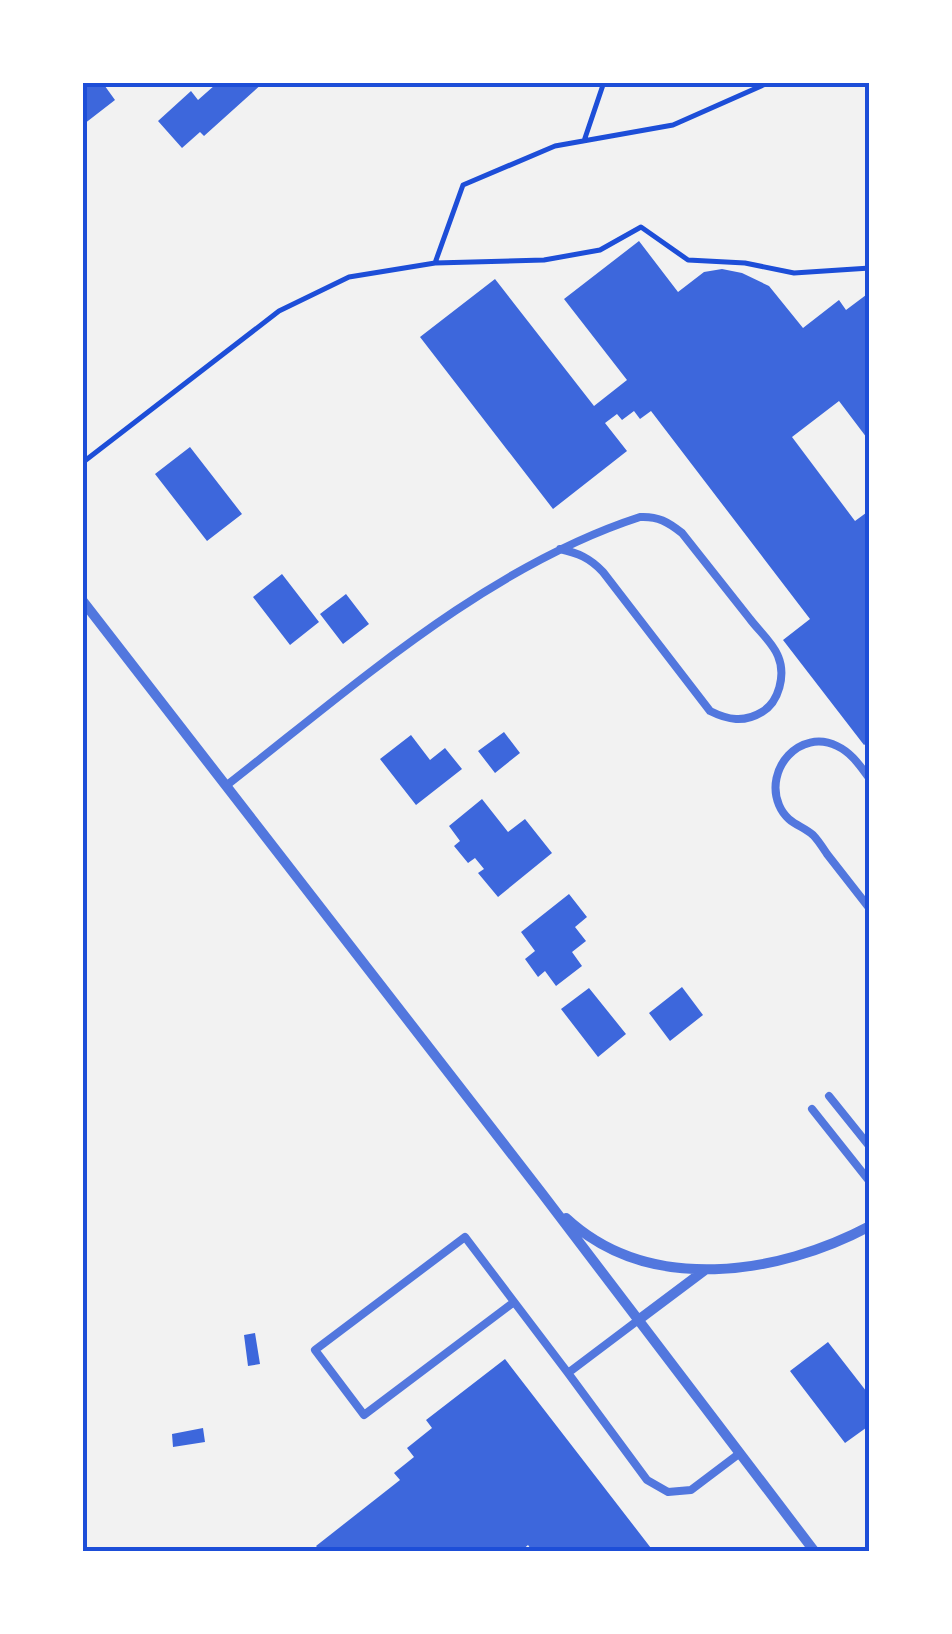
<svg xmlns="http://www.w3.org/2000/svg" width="952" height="1634" font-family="Barlow,sans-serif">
	<rect width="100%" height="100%" fill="#f2f2f2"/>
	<path fill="#3d67dc" d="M 82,82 L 102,82 L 115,100 L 84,124 Z
		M 213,82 L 264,82 L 204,136 L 200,132 L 182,148 L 158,121 L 191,91 L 198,100 L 215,85 Z
		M 639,241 L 678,292 L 704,272 L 722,269 L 742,273 L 769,286 L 803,328 L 839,300 L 846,310 L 870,292 L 870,442 L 839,401 L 792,437 L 855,521 L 870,510 L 870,741 L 864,745 L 783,640 L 810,619 L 651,411 L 640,419 L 634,411 L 622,420 L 617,414 L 605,423 L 627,451 L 553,509 L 420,337 L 495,279 L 594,406 L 627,380 L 564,299 Z
		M 190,447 L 242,514 L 207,541 L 155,474 Z
		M 282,574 L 319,622 L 290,645 L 253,597 Z
		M 346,594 L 369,624 L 343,644 L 320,614 Z
		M 504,732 L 520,753 L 495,773 L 478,751 Z
		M 411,735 L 430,760 L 445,748 L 462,769 L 416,805 L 380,759 Z
		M 482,799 L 508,832 L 525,819 L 552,853 L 498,897 L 478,873 L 484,869 L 475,858 L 468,863 L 454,846 L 460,841 L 449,826 Z
		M 569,894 L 587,917 L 575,927 L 586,941 L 572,952 L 582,966 L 556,986 L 545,971 L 538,977 L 525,959 L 535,951 L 521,932 Z
		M 682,987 L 703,1015 L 670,1041 L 649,1013 Z
		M 589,988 L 626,1034 L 598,1057 L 561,1009 Z
		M 255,1333 L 260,1364 L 248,1366 L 244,1335 Z
		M 828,1342 L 870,1396 L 870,1425 L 845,1443 L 790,1371 Z
		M 505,1359 L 654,1552 L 533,1552 L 528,1545 L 520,1552 L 321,1552 L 316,1546 L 400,1480 L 394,1473 L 414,1457 L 407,1448 L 432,1428 L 426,1420 Z
		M 203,1428 L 205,1442 L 173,1447 L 172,1434 Z"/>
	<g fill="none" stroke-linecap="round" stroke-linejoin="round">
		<path stroke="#1d4ed8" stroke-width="5" d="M 584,141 L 604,82
			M 435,263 L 544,260 L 600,250 L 641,227 L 688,260 L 745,263 L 794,273 L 870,268
			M 82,463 L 279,311 L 349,277 L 435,263 L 463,185 L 555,146 L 673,125 L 770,82"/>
		<path stroke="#5277de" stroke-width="8" d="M 870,779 C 860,766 852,753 837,746 C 800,728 764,769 779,805 C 787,824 802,825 813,835 C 818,840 823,848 827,854 C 841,872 855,890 870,909
			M 227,785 C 353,687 486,567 640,517 C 658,516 668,522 682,533 C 705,562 727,590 750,619 C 759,631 773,643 778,656 C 786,675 779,702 762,712 C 744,723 728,720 710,711 L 603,572 C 590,558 578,553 560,549
			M 829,1096 L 870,1147
			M 812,1109 L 870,1182
			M 514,1302 L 364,1415 L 315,1350 L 465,1237 L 568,1373 L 637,1321
			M 568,1373 L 647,1480 L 668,1492 L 691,1490 L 740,1453"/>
		<path stroke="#5277de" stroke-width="10" d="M 82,600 L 541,1192 L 815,1552
			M 566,1218 C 649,1295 778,1275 870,1226
			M 637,1321 L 705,1270"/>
	</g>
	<rect width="952" height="1634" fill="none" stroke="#ffffff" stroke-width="170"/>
	<rect x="85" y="85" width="782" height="1464" fill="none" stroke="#1d4ed8" stroke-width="4"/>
</svg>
